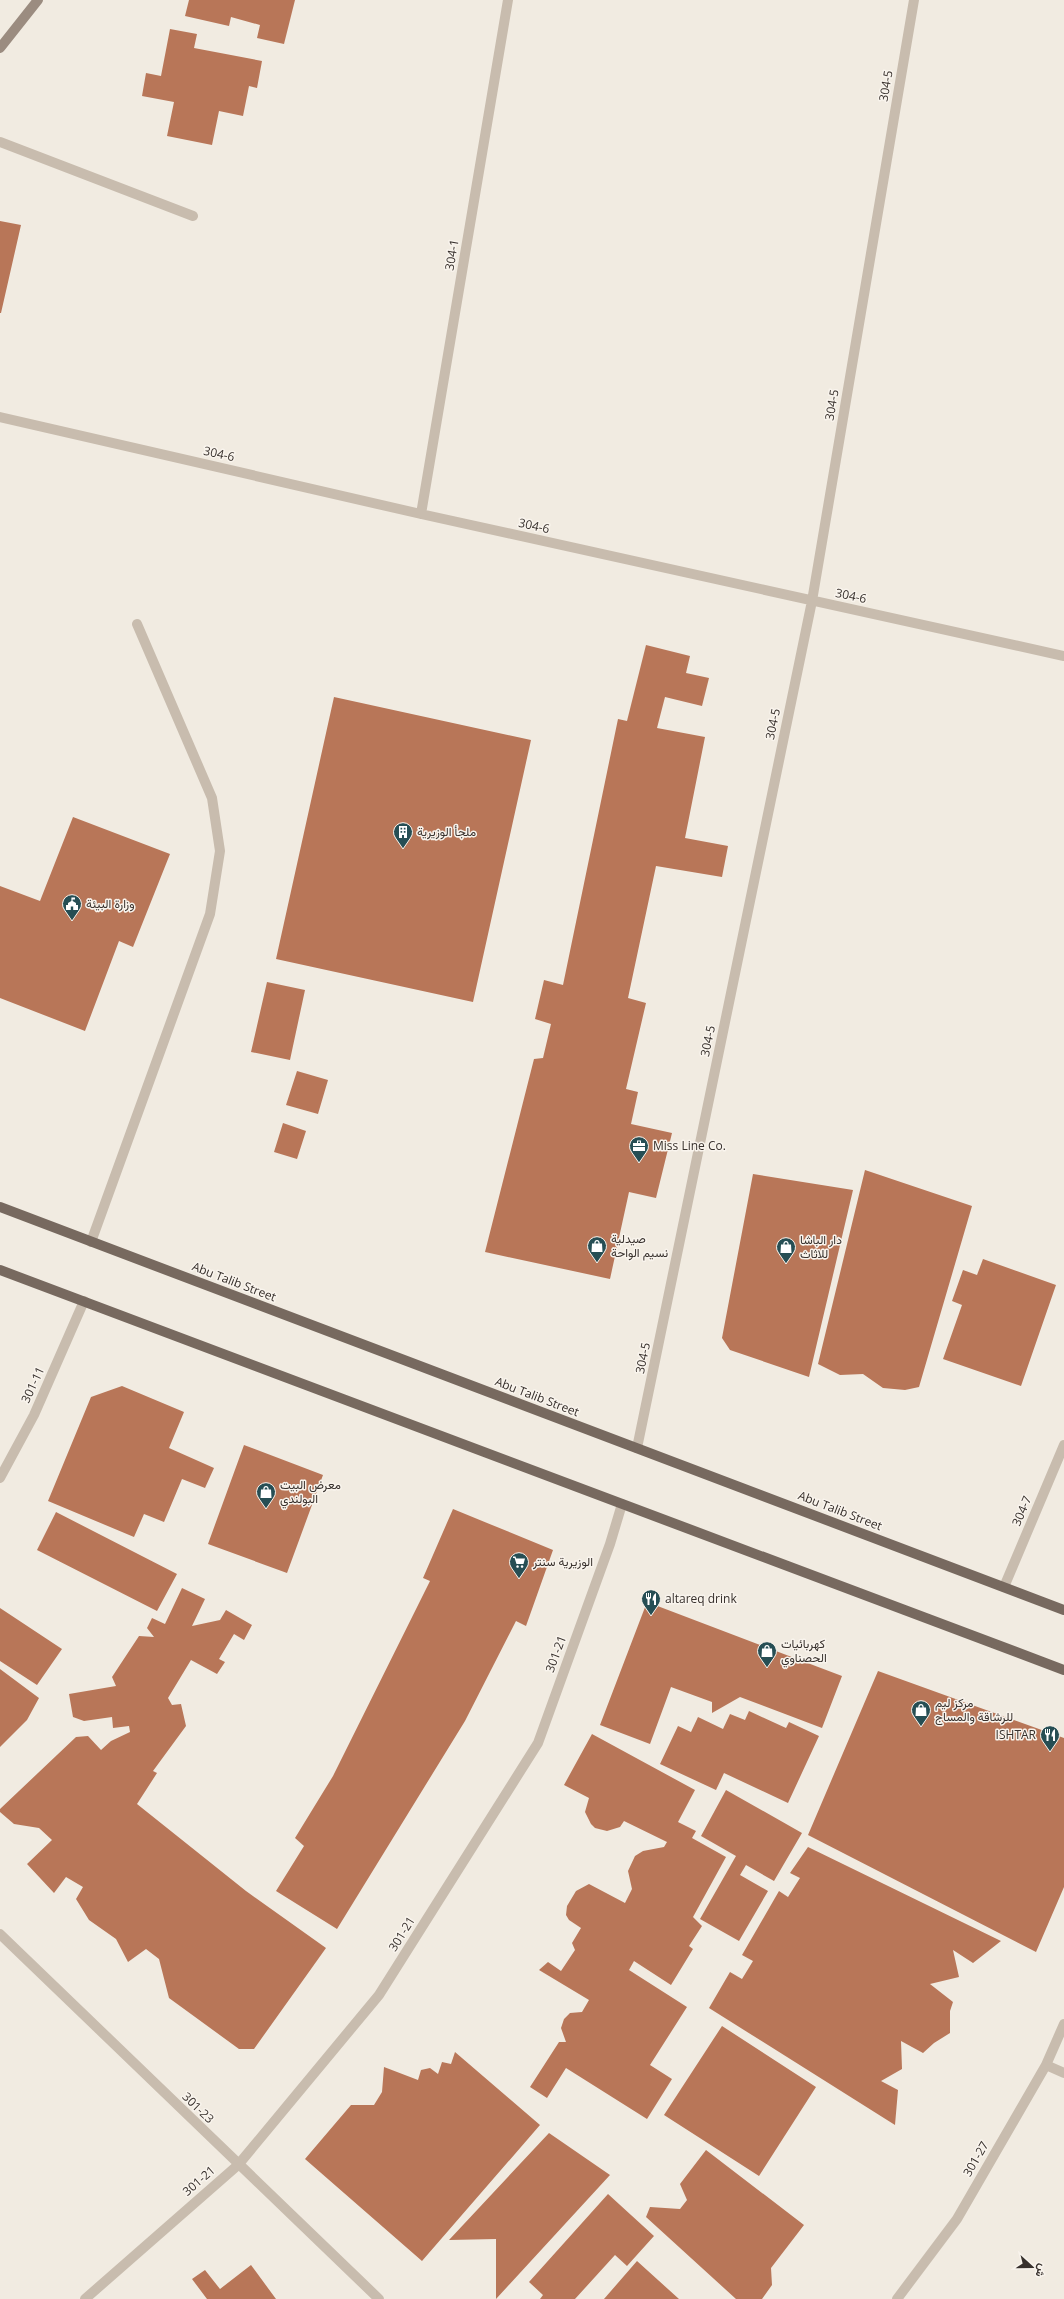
<svg xmlns="http://www.w3.org/2000/svg" width="1064" height="2299" font-family="'Open Sans',Vazirmatn,sans-serif">
	<rect width="100%" height="100%" fill="#f1ebe1"/>
	<path fill="#b87658" d="M 189,0 L 295,0 L 284,44 L 257,38 L 260,25 L 231,17 L 229,26 L 185,16 Z
		M 170,29 L 197,34 L 194,48 L 262,61 L 257,88 L 249,86 L 243,116 L 219,111 L 212,145 L 167,136 L 174,102 L 142,96 L 146,73 L 161,76 Z
		M 0,221 L 21,225 L 1,313 L 0,313 Z
		M 646,645 L 690,656 L 686,673 L 709,678 L 702,706 L 665,697 L 657,728 L 705,737 L 685,838 L 728,846 L 722,877 L 656,866 L 628,998 L 646,1003 L 626,1089 L 638,1092 L 631,1124 L 672,1133 L 656,1198 L 629,1192 L 610,1279 L 485,1252 L 534,1059 L 543,1058 L 551,1024 L 535,1019 L 544,980 L 563,985 L 618,719 L 627,721 Z
		M 334,697 L 531,740 L 473,1002 L 276,959 Z
		M 73,817 L 170,854 L 133,947 L 119,941 L 85,1031 L 0,998 L 0,886 L 40,901 Z
		M 267,982 L 305,990 L 290,1060 L 251,1052 Z
		M 297,1071 L 328,1080 L 318,1114 L 286,1105 Z
		M 283,1123 L 306,1131 L 297,1159 L 274,1152 Z
		M 865,1170 L 972,1206 L 919,1387 L 905,1390 L 883,1388 L 863,1374 L 840,1375 L 818,1364 Z
		M 753,1174 L 853,1190 L 809,1377 L 730,1350 L 722,1338 Z
		M 983,1259 L 1056,1285 L 1021,1386 L 943,1359 L 962,1305 L 952,1301 L 963,1270 L 977,1275 Z
		M 122,1386 L 184,1412 L 169,1448 L 214,1468 L 205,1488 L 182,1479 L 164,1522 L 144,1514 L 134,1537 L 48,1501 L 91,1397 Z
		M 244,1445 L 323,1475 L 287,1573 L 208,1544 Z
		M 453,1509 L 553,1550 L 526,1626 L 516,1621 L 465,1721 L 337,1929 L 276,1891 L 304,1846 L 295,1838 L 333,1776 L 430,1581 L 423,1578 Z
		M 56,1512 L 177,1574 L 157,1611 L 37,1550 Z
		M 182,1588 L 205,1599 L 192,1626 L 220,1620 L 226,1610 L 252,1625 L 244,1640 L 234,1634 L 219,1659 L 225,1662 L 217,1674 L 191,1660 L 168,1698 L 172,1705 L 181,1704 L 186,1726 L 153,1771 L 157,1773 L 137,1804 L 246,1891 L 326,1948 L 254,2049 L 239,2049 L 169,1998 L 159,1959 L 146,1949 L 128,1962 L 116,1939 L 89,1920 L 76,1899 L 83,1887 L 66,1877 L 54,1893 L 27,1864 L 52,1840 L 39,1828 L 14,1824 L 0,1812 L 0,1809 L 76,1737 L 88,1736 L 101,1750 L 111,1741 L 130,1732 L 129,1726 L 113,1728 L 112,1717 L 84,1721 L 73,1717 L 69,1694 L 116,1686 L 112,1677 L 139,1636 L 154,1637 L 147,1628 L 152,1618 L 165,1624 Z
		M 647,1602 L 842,1676 L 822,1728 L 740,1697 L 712,1713 L 712,1702 L 671,1687 L 650,1744 L 600,1725 Z
		M 0,1608 L 62,1649 L 37,1685 L 0,1661 Z
		M 0,1669 L 39,1698 L 27,1720 L 0,1747 Z
		M 878,1671 L 1064,1738 L 1064,1887 L 1036,1952 L 808,1835 Z
		M 749,1711 L 786,1728 L 789,1722 L 819,1736 L 788,1803 L 724,1773 L 716,1790 L 660,1764 L 678,1726 L 691,1732 L 698,1717 L 723,1729 L 730,1714 L 745,1720 Z
		M 592,1734 L 695,1790 L 678,1822 L 696,1831 L 692,1838 L 726,1857 L 693,1917 L 702,1926 L 689,1946 L 693,1949 L 671,1985 L 634,1961 L 629,1970 L 687,2007 L 650,2065 L 672,2079 L 647,2119 L 566,2068 L 547,2098 L 530,2087 L 559,2042 L 566,2042 L 561,2028 L 564,2019 L 570,2013 L 582,2012 L 589,2000 L 539,1970 L 548,1962 L 561,1971 L 575,1950 L 572,1943 L 581,1928 L 569,1920 L 566,1915 L 567,1906 L 576,1891 L 589,1884 L 625,1903 L 632,1889 L 628,1871 L 635,1856 L 643,1851 L 664,1847 L 667,1842 L 624,1821 L 620,1827 L 607,1831 L 595,1828 L 591,1824 L 585,1812 L 589,1798 L 564,1785 Z
		M 726,1790 L 802,1833 L 774,1881 L 746,1865 L 740,1875 L 768,1891 L 739,1941 L 700,1919 L 736,1856 L 701,1836 Z
		M 808,1847 L 1001,1941 L 973,1963 L 953,1950 L 959,1977 L 930,1984 L 953,2002 L 950,2011 L 950,2033 L 934,2043 L 923,2053 L 901,2041 L 902,2069 L 881,2081 L 898,2090 L 895,2125 L 709,2008 L 730,1972 L 742,1979 L 753,1961 L 742,1955 L 779,1891 L 788,1897 L 800,1878 L 790,1873 Z
		M 722,2026 L 816,2087 L 759,2176 L 664,2115 Z
		M 455,2052 L 540,2125 L 422,2261 L 305,2159 L 351,2105 L 374,2105 L 382,2092 L 384,2067 L 418,2080 L 421,2070 L 430,2068 L 438,2074 L 442,2062 L 451,2064 Z
		M 549,2133 L 610,2175 L 496,2299 L 496,2239 L 449,2240 Z
		M 706,2150 L 804,2225 L 771,2268 L 772,2285 L 762,2299 L 736,2299 L 646,2217 L 650,2207 L 680,2209 L 687,2200 L 680,2184 Z
		M 608,2194 L 654,2236 L 627,2266 L 615,2255 L 575,2299 L 540,2299 L 543,2295 L 529,2282 Z
		M 637,2261 L 679,2299 L 604,2299 Z
		M 251,2265 L 276,2299 L 207,2299 L 192,2279 L 205,2270 L 220,2289 Z"/>
	<g fill="none" stroke-linecap="round" stroke-linejoin="round">
		<path stroke="#c8bcae" stroke-width="10" d="M 0,142 L 193,216
			M 91,1242 L 210,914 L 220,851 L 212,798 L 137,624"/>
		<path stroke="#c8bcae" stroke-width="10" d="M 0,417 L 421,514 L 1064,656
			M 421,514 L 508,0
			M 637,1448 L 812,601 L 914,0
			M 0,1478 L 34,1415 L 84,1301
			M 1004,1587 L 1064,1445
			M 0,1934 L 379,2299
			M 1046,2065 L 1064,2073
			M 85,2299 L 238,2165 L 379,1995 L 538,1743 L 610,1544 L 622,1504
			M 897,2299 L 957,2219 L 1046,2065 L 1064,2024"/>
		<path stroke="#9b8c80" stroke-width="10" d="M 0,48 L 38,0"/>
		<path stroke="#77695f" stroke-width="10" d="M 0,1207 L 1064,1610
			M 0,1270 L 1064,1670"/>
	</g>
	<defs>
		<symbol id="building-pin" viewBox="-11 -11 22 30"><path d="M0 17L-7.5 6A9.5 9.5 0 1 1 7.5 6Z" fill="#264e54" stroke="#f9f4ed"/><path d="M-4-6H4V6H1V3H-1V6H-4ZM-2.5-4.3h1.7v1.8h-1.7ZM.8-4.3h1.7v1.8H.8ZM-2.5-1h1.7V.8h-1.7ZM.8-1h1.7V.8H.8Z" fill="#fff"/></symbol>
		<symbol id="civic-pin" viewBox="-11 -11 22 30"><path d="M0 17L-7.5 6A9.5 9.5 0 1 1 7.5 6Z" fill="#264e54" stroke="#f9f4ed"/><path d="M-.6-6.5H3V-4.5H.6V-3L4-1V1h2V6H-6V1h2V-1L-.6-3ZM-1.2 2.5V6h2.4V2.5Z" fill="#fff"/></symbol>
		<symbol id="office-pin" viewBox="-11 -11 22 30"><path d="M0 17L-7.5 6A9.5 9.5 0 1 1 7.5 6Z" fill="#264e54" stroke="#f9f4ed"/><path d="M-6-3h4V-5.5h4V-3h4V5H-6ZM-1-4.5V-3h2v-1.5ZM-6 0V1H6V0Z" fill="#fff"/></symbol>
		<symbol id="shop-pin" viewBox="-11 -11 22 30"><path d="M0 17L-7.5 6A9.5 9.5 0 1 1 7.5 6Z" fill="#264e54" stroke="#f9f4ed"/><path d="M-5-2.5h2.3a2.7 3.5 0 0 1 5.4 0H5L5.5 6h-11ZM-1.5-2.5h3a1.5 2.3 0 0 0-3 0Z" fill="#fff"/></symbol>
		<symbol id="supermarket-pin" viewBox="-11 -11 22 30"><path d="M0 17L-7.5 6A9.5 9.5 0 1 1 7.5 6Z" fill="#264e54" stroke="#f9f4ed"/><path d="M-6-5.5h2.5l.6 2H6L4.5 2H-2.5L-4.4-4H-6ZM-1.5 3.2a1.3 1.3 0 1 0 .1 0ZM3 3.2a1.3 1.3 0 1 0 .1 0Z" fill="#fff"/></symbol>
		<symbol id="restaurant-pin" viewBox="-11 -11 22 30"><path d="M0 17L-7.5 6A9.5 9.5 0 1 1 7.5 6Z" fill="#264e54" stroke="#f9f4ed"/><path d="M-5-6h1v4h1v-4h1v4h1v-4h1v5L-1.5 .5V6h-2V.5L-5-1ZM5-6V6H3V1.5H1.5Q1.5-4 5-6Z" fill="#fff"/></symbol>
	</defs>
	<g fill-rule="evenodd">
		<use href="#building-pin" x="392" y="821" width="22" height="30"/>
		<use href="#civic-pin" x="61" y="893" width="22" height="30"/>
		<use href="#office-pin" x="628" y="1135" width="22" height="30"/>
		<use href="#shop-pin" x="586" y="1235" width="22" height="30"/>
		<use href="#shop-pin" x="775" y="1236" width="22" height="30"/>
		<use href="#shop-pin" x="255" y="1481" width="22" height="30"/>
		<use href="#supermarket-pin" x="508" y="1551" width="22" height="30"/>
		<use href="#restaurant-pin" x="640" y="1588" width="22" height="30"/>
		<use href="#shop-pin" x="756" y="1640" width="22" height="30"/>
		<use href="#shop-pin" x="910" y="1699" width="22" height="30"/>
		<use href="#restaurant-pin" x="1039" y="1724" width="22" height="30"/>
	</g>
	<g text-anchor="middle" stroke-width="3" stroke-linejoin="round" paint-order="stroke">
		<g font-size="12" fill="#37302c" stroke="#f9f4ed">
			<text transform="translate(886 86) rotate(-80)" y="4">304-5</text>
			<text transform="translate(452 255) rotate(-80)" y="4">304-1</text>
			<text transform="translate(832 405) rotate(-80)" y="4">304-5</text>
			<text transform="translate(219 454) rotate(13)" y="4">304-6</text>
			<text transform="translate(534 526) rotate(13)" y="4">304-6</text>
			<text transform="translate(851 596) rotate(12)" y="4">304-6</text>
			<text transform="translate(773 724) rotate(-78)" y="4">304-5</text>
			<text transform="translate(708 1041) rotate(-78)" y="4">304-5</text>
			<text transform="translate(234 1282) rotate(21)" y="4">Abu Talib Street</text>
			<text transform="translate(643 1358) rotate(-78)" y="4">304-5</text>
			<text transform="translate(33 1385) rotate(-65)" y="4">301-11</text>
			<text transform="translate(537 1397) rotate(21)" y="4">Abu Talib Street</text>
			<text transform="translate(840 1511) rotate(21)" y="4">Abu Talib Street</text>
			<text transform="translate(1022 1511) rotate(-67)" y="4">304-7</text>
			<text transform="translate(556 1654) rotate(-70)" y="4">301-21</text>
			<text transform="translate(402 1934) rotate(-58)" y="4">301-21</text>
			<text transform="translate(198 2108) rotate(44)" y="4">301-23</text>
			<text transform="translate(976 2159) rotate(-60)" y="4">301-27</text>
			<text transform="translate(199 2181) rotate(-41)" y="4">301-21</text>
		</g>
		<g font-size="12" fill="#37302c" stroke="#f9f4ed" text-anchor="start">
			<text x="417" y="836">ملجأ الوزيرية</text>
			<text x="86" y="908">وزارة البيئة</text>
			<text x="653" y="1150">Miss Line Co.</text>
			<text x="611" y="1243">صيدلية<tspan x="611" dy="14">نسيم الواحة</tspan></text>
			<text x="800" y="1244">دار الباشا<tspan x="800" dy="14">للاثاث</tspan></text>
			<text x="280" y="1489">معرض البيت<tspan x="280" dy="14">البولندي</tspan></text>
			<text x="533" y="1566">الوزيرية سنتر</text>
			<text x="665" y="1603">altareq drink</text>
			<text x="781" y="1648">كهربائيات<tspan x="781" dy="14">الحصناوي</tspan></text>
			<text x="935" y="1707">مركز ليم<tspan x="935" dy="14">للرشاقة والمساج</tspan></text>
			<text x="1036" y="1739" text-anchor="end">ISHTAR</text>
		</g>
	</g>
	<g transform="translate(1032 2267) rotate(111)" stroke="#f9f4ed" stroke-width="3" paint-order="stroke">
	<path d="M0-3L7 15L0 10L-7 15Z" fill="#37302c"/>
	<text y="-6" font-size="11" font-weight="bold" text-anchor="middle" fill="#37302c">ش</text>
	</g>
</svg>
